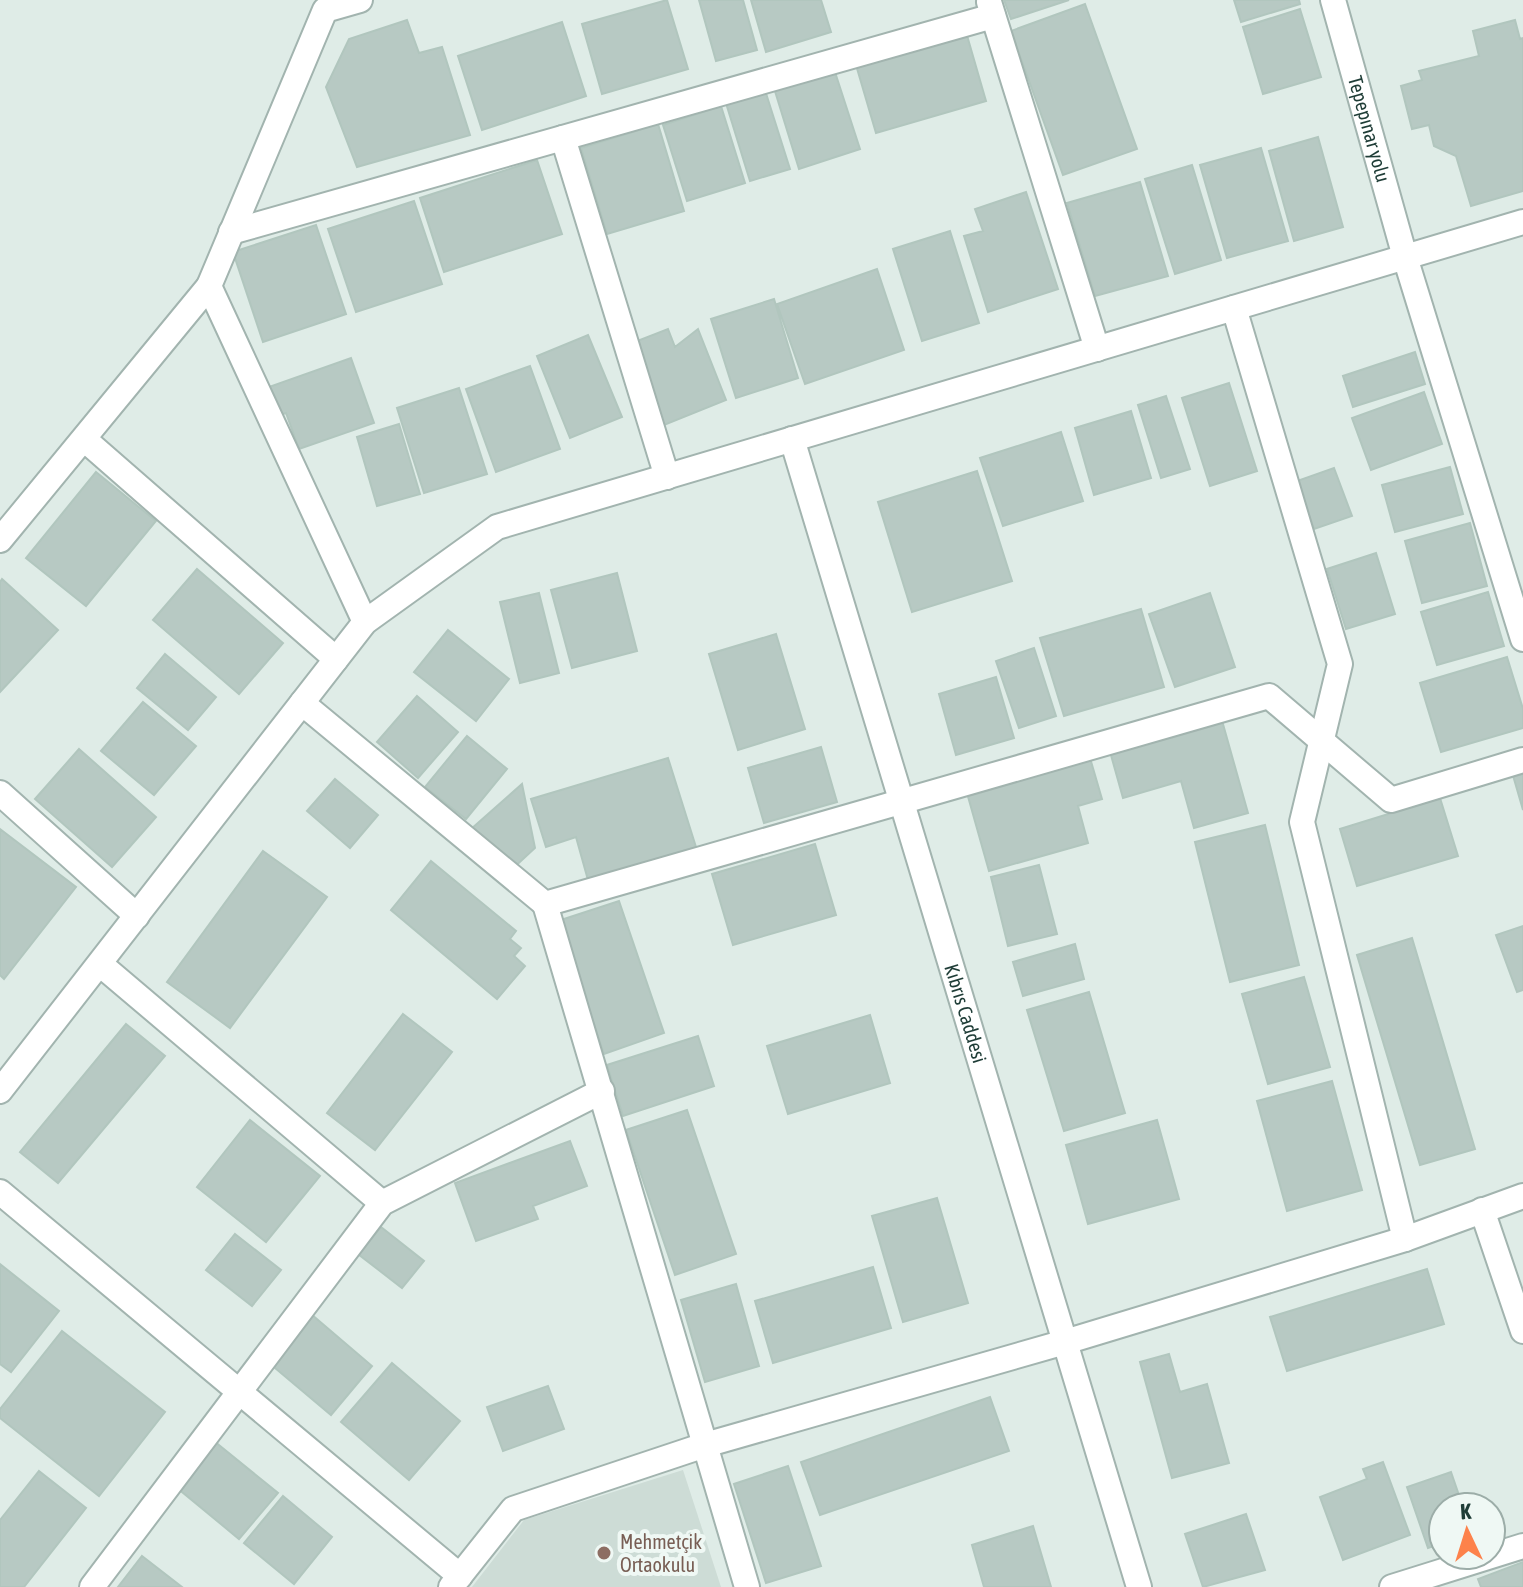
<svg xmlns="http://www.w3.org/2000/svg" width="1523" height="1587" font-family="'Asap Condensed',sans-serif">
	<rect width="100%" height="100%" fill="#dfece7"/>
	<path fill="#cddcd6" d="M 683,1470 L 721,1587 L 472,1587 L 524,1520 Z"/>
	<path fill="#b7c9c3" stroke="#b1c6be" stroke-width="2" d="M 667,0 L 688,69 L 602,94 L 582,24 Z
		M 699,0 L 743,0 L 757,50 L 716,61 Z
		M 751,0 L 821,0 L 831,32 L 766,52 Z
		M 1004,0 L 1069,0 L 1011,19 Z
		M 1234,0 L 1299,0 L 1300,4 L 1241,22 Z
		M 1085,4 L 1137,149 L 1063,175 L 1011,31 Z
		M 1300,9 L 1321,77 L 1263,94 L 1243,27 Z
		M 407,20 L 419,53 L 442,47 L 470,135 L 357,167 L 326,87 L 349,39 Z
		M 1515,20 L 1520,39 L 1523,38 L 1523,191 L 1471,206 L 1456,156 L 1434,146 L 1429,125 L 1412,129 L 1401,86 L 1422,80 L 1419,71 L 1479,56 L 1473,31 Z
		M 562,22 L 586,96 L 482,130 L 458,56 Z
		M 966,32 L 986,101 L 876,133 L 856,65 Z
		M 834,69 L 860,149 L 799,169 L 774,88 Z
		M 764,87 L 790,169 L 750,181 L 725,100 Z
		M 721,106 L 745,183 L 687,201 L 663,125 Z
		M 658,124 L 684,211 L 607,234 L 581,148 Z
		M 1318,137 L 1343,227 L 1294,241 L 1269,151 Z
		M 1261,148 L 1288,241 L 1227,258 L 1200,165 Z
		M 537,160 L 562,234 L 444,272 L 420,198 Z
		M 1192,165 L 1221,260 L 1175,274 L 1145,179 Z
		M 1140,182 L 1168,276 L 1095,296 L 1067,203 Z
		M 1026,192 L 1058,289 L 988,312 L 964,236 L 983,231 L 975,209 Z
		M 414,201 L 442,284 L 356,312 L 328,229 Z
		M 316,225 L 346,314 L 263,342 L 233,252 Z
		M 950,231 L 979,323 L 922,341 L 893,249 Z
		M 877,269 L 904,350 L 805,384 L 777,304 Z
		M 774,299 L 798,378 L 736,398 L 711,319 Z
		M 668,329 L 675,347 L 698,329 L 726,400 L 664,425 L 632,343 Z
		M 588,335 L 622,417 L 570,438 L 537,356 Z
		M 1415,352 L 1425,384 L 1353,407 L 1343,376 Z
		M 351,358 L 374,423 L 299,449 L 286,413 L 277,416 L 266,388 Z
		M 530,366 L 560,449 L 496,472 L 466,389 Z
		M 1229,383 L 1257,471 L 1210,486 L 1182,398 Z
		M 459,388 L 487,474 L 424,493 L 397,408 Z
		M 1424,392 L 1442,444 L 1371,470 L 1352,418 Z
		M 1166,396 L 1190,469 L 1161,478 L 1138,405 Z
		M 1131,411 L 1151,478 L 1094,495 L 1075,428 Z
		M 399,424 L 420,494 L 377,506 L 357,437 Z
		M 1061,432 L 1083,501 L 1003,526 L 980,458 Z
		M 1450,467 L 1463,514 L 1395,532 L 1382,485 Z
		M 1334,468 L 1352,516 L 1314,529 L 1297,481 Z
		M 977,471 L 1012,581 L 912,612 L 878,502 Z
		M 96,472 L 156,521 L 86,606 L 26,558 Z
		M 1470,523 L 1487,586 L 1422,603 L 1405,541 Z
		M 1376,553 L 1395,614 L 1346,629 L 1327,569 Z
		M 197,569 L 283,643 L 239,694 L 153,620 Z
		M 617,573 L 637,651 L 572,668 L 551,590 Z
		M 2,579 L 58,630 L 0,692 L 0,582 Z
		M 1488,592 L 1504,646 L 1437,665 L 1421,612 Z
		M 539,593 L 559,673 L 520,683 L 500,602 Z
		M 1210,593 L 1235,667 L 1175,687 L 1149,614 Z
		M 1141,609 L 1164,687 L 1064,716 L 1040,638 Z
		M 448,630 L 509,679 L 476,721 L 414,672 Z
		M 776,634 L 805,729 L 738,750 L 709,654 Z
		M 1034,648 L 1056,716 L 1019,728 L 996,661 Z
		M 165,654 L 216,697 L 188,730 L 137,688 Z
		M 1507,657 L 1523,709 L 1523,728 L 1441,752 L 1420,683 Z
		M 996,677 L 1014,738 L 956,755 L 939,694 Z
		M 417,696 L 458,732 L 418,778 L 377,742 Z
		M 143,702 L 196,746 L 154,795 L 101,751 Z
		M 1221,717 L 1248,813 L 1194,828 L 1181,781 L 1123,798 L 1109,748 Z
		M 467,736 L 507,769 L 466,819 L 425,787 Z
		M 821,747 L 837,802 L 764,823 L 748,768 Z
		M 79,749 L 156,817 L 112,867 L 35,799 Z
		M 668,758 L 696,847 L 588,880 L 576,837 L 546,847 L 531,799 Z
		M 1090,758 L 1102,799 L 1078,806 L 1088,843 L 989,871 L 967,793 Z
		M 1523,769 L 1523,810 L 1512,772 Z
		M 335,779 L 378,815 L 350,848 L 307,811 Z
		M 522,784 L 535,848 L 509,872 L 471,829 Z
		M 1440,798 L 1458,856 L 1357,886 L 1340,829 Z
		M 1265,825 L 1299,965 L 1230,982 L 1195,842 Z
		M 0,829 L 76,887 L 4,979 L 0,975 Z
		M 815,844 L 836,915 L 733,945 L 712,874 Z
		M 263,851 L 327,897 L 230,1028 L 167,982 Z
		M 431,861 L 516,931 L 510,939 L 521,948 L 514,956 L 525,966 L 497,999 L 391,910 Z
		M 1039,865 L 1057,934 L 1008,946 L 991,877 Z
		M 619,901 L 664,1033 L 604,1054 L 558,921 Z
		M 1523,926 L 1523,990 L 1517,992 L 1496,935 Z
		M 1412,938 L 1475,1149 L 1420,1165 L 1357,955 Z
		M 1075,944 L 1084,979 L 1023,996 L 1013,962 Z
		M 1304,977 L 1330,1067 L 1268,1084 L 1242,994 Z
		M 1089,992 L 1125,1113 L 1064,1131 L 1027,1010 Z
		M 403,1014 L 452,1052 L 375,1150 L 327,1113 Z
		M 870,1015 L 890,1083 L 788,1114 L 767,1046 Z
		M 126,1024 L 165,1056 L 58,1183 L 20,1152 Z
		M 698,1036 L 714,1086 L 623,1116 L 607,1065 Z
		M 1332,1081 L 1362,1190 L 1287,1211 L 1257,1101 Z
		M 687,1110 L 736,1254 L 675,1275 L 626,1130 Z
		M 250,1120 L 320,1176 L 266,1242 L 197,1187 Z
		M 1157,1120 L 1179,1199 L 1088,1224 L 1066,1145 Z
		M 570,1141 L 587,1186 L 533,1206 L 538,1219 L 476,1241 L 455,1183 Z
		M 937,1198 L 968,1303 L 903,1322 L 872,1216 Z
		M 381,1227 L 424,1261 L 402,1288 L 358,1254 Z
		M 235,1234 L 281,1270 L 252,1306 L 206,1270 Z
		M 0,1264 L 59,1311 L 11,1372 L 0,1364 Z
		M 873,1267 L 891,1328 L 773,1363 L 755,1301 Z
		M 1427,1269 L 1444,1324 L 1287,1371 L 1270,1317 Z
		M 736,1284 L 759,1366 L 705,1382 L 681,1300 Z
		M 311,1314 L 372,1366 L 331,1415 L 269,1363 Z
		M 62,1331 L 165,1412 L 99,1496 L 0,1418 L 0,1409 Z
		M 1169,1354 L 1180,1392 L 1207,1384 L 1229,1463 L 1172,1478 L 1140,1362 Z
		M 392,1363 L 460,1421 L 409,1480 L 341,1422 Z
		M 548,1386 L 564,1429 L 503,1451 L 487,1407 Z
		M 990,1397 L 1009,1451 L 820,1515 L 801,1462 Z
		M 214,1441 L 278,1493 L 239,1539 L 176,1487 Z
		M 1383,1462 L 1410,1535 L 1343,1560 L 1320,1497 L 1367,1479 L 1363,1469 Z
		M 788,1466 L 821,1566 L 766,1583 L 734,1484 Z
		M 39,1471 L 86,1508 L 24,1587 L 0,1587 L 0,1520 Z
		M 1451,1472 L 1463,1507 L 1443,1507 L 1443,1543 L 1428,1548 L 1407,1487 Z
		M 283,1496 L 332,1537 L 294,1584 L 244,1543 Z
		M 1246,1514 L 1265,1570 L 1203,1587 L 1185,1534 Z
		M 1033,1526 L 1051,1587 L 984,1587 L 972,1545 Z
		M 142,1556 L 182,1587 L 118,1587 Z
		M 1523,1562 L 1523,1587 L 1481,1587 L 1478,1579 Z"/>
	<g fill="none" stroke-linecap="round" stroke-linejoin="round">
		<defs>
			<g id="minor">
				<path d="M 360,0 L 325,10 L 209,286 L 365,622"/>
				<path id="s1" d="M 1333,0 L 1405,257 L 1523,639"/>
				<path d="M 989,2 L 1097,349"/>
				<path d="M 563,138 L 667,477"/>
				<path d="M 231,232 L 993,16"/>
				<path d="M 1234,308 L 1340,664 L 1302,822 L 1405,1239"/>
				<path d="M 84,439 L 336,659"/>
				<path id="s2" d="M 792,439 L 1139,1587"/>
				<path d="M 0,540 L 209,286"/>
				<path d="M 302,703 L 545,904 L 1269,696 L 1391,800 L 1523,760"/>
				<path d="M 0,793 L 137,916"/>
				<path d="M 545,904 L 747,1587"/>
				<path d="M 100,964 L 382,1203"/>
				<path d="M 0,1091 L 365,622 L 497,527 L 1523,222"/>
				<path d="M 0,1192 L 460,1576"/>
				<path d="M 1482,1210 L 1523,1331"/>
				<path d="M 92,1587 L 382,1203 L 602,1091"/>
				<path d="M 451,1587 L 513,1509 L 705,1445 L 1065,1342 L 1405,1239 L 1523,1196"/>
				<path d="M 1392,1587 L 1523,1546"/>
			</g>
		</defs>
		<use href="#minor" stroke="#a2b4af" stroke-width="28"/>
		<use href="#minor" stroke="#fff" stroke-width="24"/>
	</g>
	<circle fill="#8d6e63" stroke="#eff8f4" stroke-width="3" cx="604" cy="1553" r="8"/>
	<g text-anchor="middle" stroke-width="8" stroke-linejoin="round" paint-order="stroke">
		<g font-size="20" fill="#1f3d37" stroke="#eff8f4">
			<text dy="7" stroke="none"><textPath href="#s1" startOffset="134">Tepepınar yolu</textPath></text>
			<text dy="7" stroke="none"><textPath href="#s2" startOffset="600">Kıbrıs Caddesi</textPath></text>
		</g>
		<g font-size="20" fill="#785e54" stroke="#eff8f4" text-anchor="start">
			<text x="620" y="1549">Mehmetçik<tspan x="620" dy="23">Ortaokulu</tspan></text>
		</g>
	</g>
	<g transform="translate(1467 1531) rotate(356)"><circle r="38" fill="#eff8f4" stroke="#9cada8" stroke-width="2"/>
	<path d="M0-6L14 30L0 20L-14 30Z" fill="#fd824b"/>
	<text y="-12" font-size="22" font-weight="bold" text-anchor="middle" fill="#1f3d37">K</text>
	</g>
</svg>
